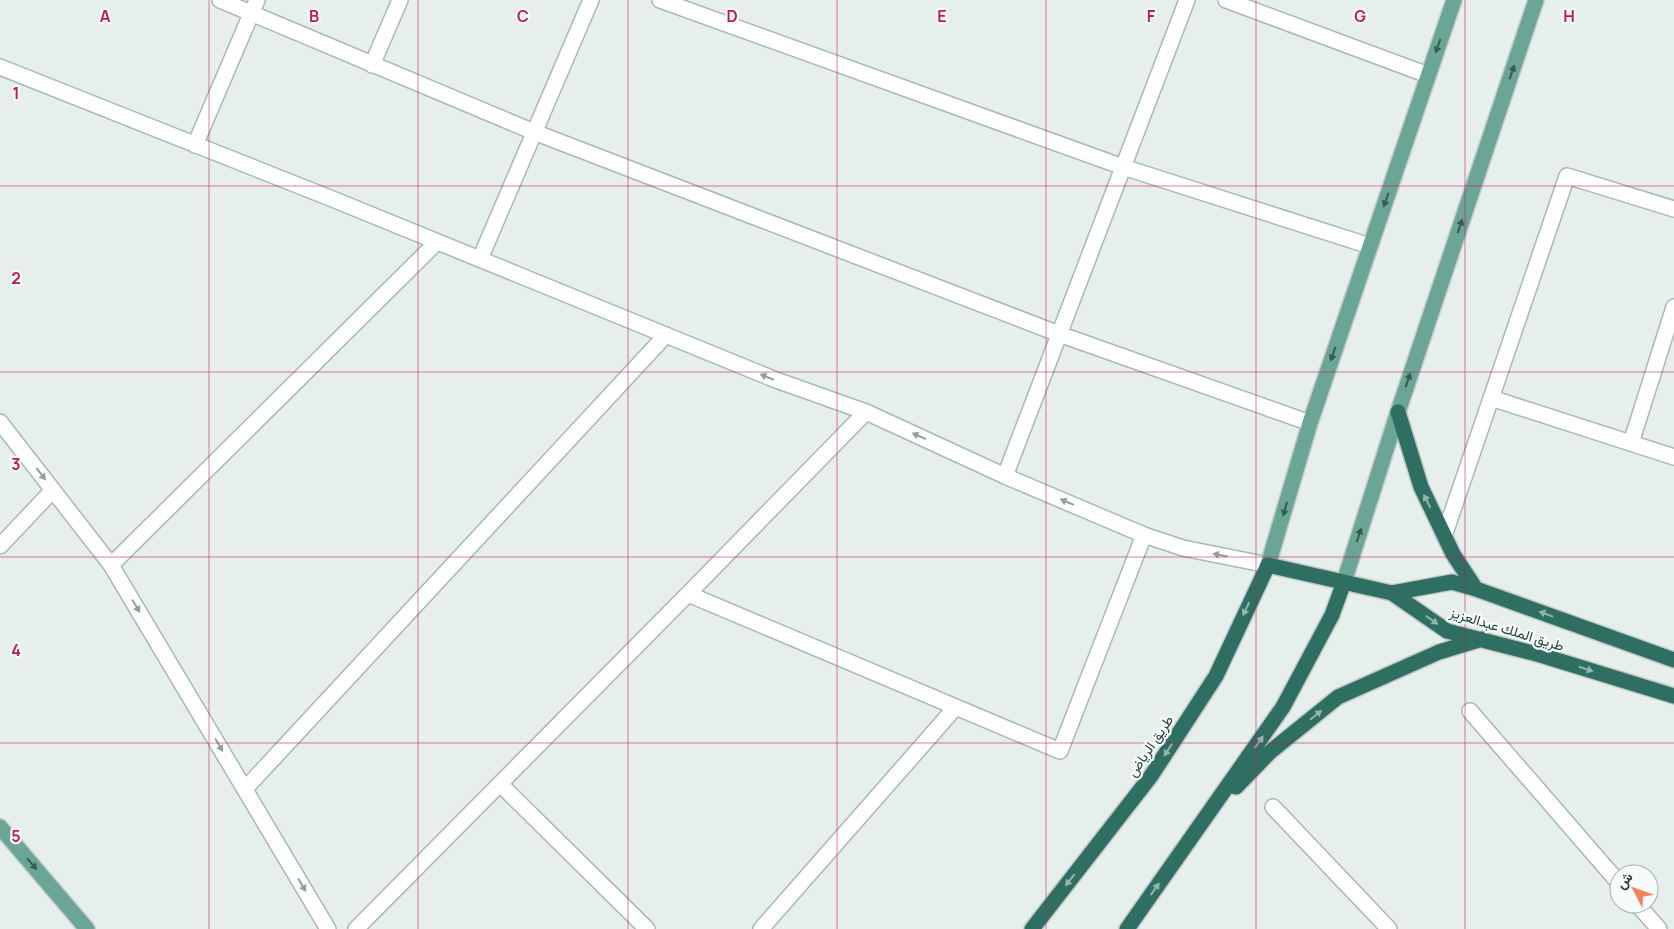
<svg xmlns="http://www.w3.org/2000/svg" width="1674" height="929" font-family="Manrope,Vazirmatn,sans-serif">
	<rect width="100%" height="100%" fill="#e6efeb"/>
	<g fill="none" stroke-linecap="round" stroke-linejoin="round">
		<defs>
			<path id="street" d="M 220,0 L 534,132 L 1059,334 L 1310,423
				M 660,0 L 1123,167 L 1370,246
				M 1226,0 L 1428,75
				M 372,65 L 400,0
				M 195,145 L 257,0
				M 480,259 L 591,0
				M 1491,398 L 1674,457
				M 0,422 L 111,565 L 328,929
				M 1631,443 L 1674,307
				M 1005,476 L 1187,0
				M 1444,536 L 1567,176 L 1674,209
				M 0,546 L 53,490
				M 111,565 L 437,242
				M 688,594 L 1060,751 L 1144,535
				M 1470,711 L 1619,883
				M 500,784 L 647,929
				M 245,789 L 666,335
				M 1273,807 L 1389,929
				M 1637,904 L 1659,929
				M 356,929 L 688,594 L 866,412
				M 761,929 L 955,708"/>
			<path id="secondary" d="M 0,67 L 335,200 L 776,380 L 866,412 L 1005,476 L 1144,535 L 1183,548 L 1268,565"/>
			<path id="primary" d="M 1268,565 L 1310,423 L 1454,0
				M 1344,582 L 1398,412 L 1536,0
				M 0,827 L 87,929"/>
			<path id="highway" d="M 1398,412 L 1421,487 L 1453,554 L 1476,589
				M 1392,593 L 1452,582 L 1476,589 L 1674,660
				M 1236,787 L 1270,752 L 1338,697 L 1439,652 L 1482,639
				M 1032,929 L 1151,776 L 1216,676 L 1268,565 L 1392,593 L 1447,631 L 1537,654 L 1674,696
				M 1127,929 L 1283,707 L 1332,615 L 1344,582"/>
		</defs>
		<use href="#street" stroke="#a8b8b2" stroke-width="18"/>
		<use href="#secondary" stroke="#a4bbb3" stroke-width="18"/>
		<use href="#primary" stroke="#c2cac8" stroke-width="18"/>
		<use href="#highway" stroke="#c2cac8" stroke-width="18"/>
		<use href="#street" stroke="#fff" stroke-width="15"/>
		<use href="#secondary" stroke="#fff" stroke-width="15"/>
		<use href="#primary" stroke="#6aa596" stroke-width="15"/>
		<use href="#highway" stroke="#2f6f62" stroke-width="15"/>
	</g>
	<defs><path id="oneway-solid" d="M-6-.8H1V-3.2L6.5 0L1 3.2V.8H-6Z" transform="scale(1.25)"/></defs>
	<g fill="#365b51">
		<use href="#oneway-solid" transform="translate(1438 46) rotate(109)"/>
		<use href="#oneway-solid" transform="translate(1512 72) rotate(-71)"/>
		<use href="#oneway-solid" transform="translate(1386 200) rotate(109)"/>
		<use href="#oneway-solid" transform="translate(1460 226) rotate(-71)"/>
		<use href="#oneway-solid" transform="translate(1333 354) rotate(109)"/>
		<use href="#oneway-solid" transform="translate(1408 380) rotate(-71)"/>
		<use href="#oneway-solid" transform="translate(1285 509) rotate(106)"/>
		<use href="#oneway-solid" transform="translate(1359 535) rotate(-72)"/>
		<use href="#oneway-solid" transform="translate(32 864) rotate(49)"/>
	</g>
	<g fill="#92a09c">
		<use href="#oneway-solid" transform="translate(767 377) rotate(-158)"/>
		<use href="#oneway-solid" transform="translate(919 436) rotate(-156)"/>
		<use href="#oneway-solid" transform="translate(41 474) rotate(52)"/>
		<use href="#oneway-solid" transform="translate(1067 502) rotate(-157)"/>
		<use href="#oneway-solid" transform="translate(1220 555) rotate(-169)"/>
		<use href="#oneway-solid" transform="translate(136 606) rotate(59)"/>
		<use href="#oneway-solid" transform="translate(219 745) rotate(59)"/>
		<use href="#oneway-solid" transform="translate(302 885) rotate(59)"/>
	</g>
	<g fill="#93b5ae">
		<use href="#oneway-solid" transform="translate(1427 501) rotate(-116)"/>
		<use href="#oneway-solid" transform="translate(1246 609) rotate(116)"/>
		<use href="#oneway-solid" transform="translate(1546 614) rotate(-160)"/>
		<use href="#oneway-solid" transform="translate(1432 620) rotate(35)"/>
		<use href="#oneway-solid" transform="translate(1586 669) rotate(17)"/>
		<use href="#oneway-solid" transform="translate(1316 715) rotate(-39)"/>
		<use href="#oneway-solid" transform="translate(1259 742) rotate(-55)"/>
		<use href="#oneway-solid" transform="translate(1168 750) rotate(123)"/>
		<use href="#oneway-solid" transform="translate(1070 880) rotate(128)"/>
		<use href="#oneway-solid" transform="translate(1155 889) rotate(-55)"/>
	</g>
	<path fill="none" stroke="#c2185b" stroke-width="1" stroke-opacity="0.55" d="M 209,0 L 209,929M 418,0 L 418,929M 628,0 L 628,929M 837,0 L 837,929M 1046,0 L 1046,929M 1256,0 L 1256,929M 1465,0 L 1465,929M 0,186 L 1674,186M 0,372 L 1674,372M 0,557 L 1674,557M 0,743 L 1674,743"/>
	<g text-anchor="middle" stroke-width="4.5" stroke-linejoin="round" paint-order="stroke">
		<g font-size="14" fill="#24423a" stroke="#f7fbf9">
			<text transform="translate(1507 629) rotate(17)" y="5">طريق الملك عبدالعزيز</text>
			<text transform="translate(1150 746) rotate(-56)" y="5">طريق الرياض</text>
		</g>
	</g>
	<g font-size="16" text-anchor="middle" font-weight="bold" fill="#c2185b" stroke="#f7fbf9" stroke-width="4.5" stroke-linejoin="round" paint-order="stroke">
		<text x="105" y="22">A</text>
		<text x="314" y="22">B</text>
		<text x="523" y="22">C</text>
		<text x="732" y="22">D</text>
		<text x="942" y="22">E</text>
		<text x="1151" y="22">F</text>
		<text x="1360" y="22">G</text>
		<text x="1569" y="22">H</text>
		<text x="16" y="99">1</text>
		<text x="16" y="284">2</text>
		<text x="16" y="470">3</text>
		<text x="16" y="656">4</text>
		<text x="16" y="842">5</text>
	</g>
	<g transform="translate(1634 889) rotate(311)"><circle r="24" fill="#f7fbf9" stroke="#a3b1ad"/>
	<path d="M0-4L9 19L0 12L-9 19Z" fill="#f4845f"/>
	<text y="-8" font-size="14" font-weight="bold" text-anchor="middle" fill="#24423a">ش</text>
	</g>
</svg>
